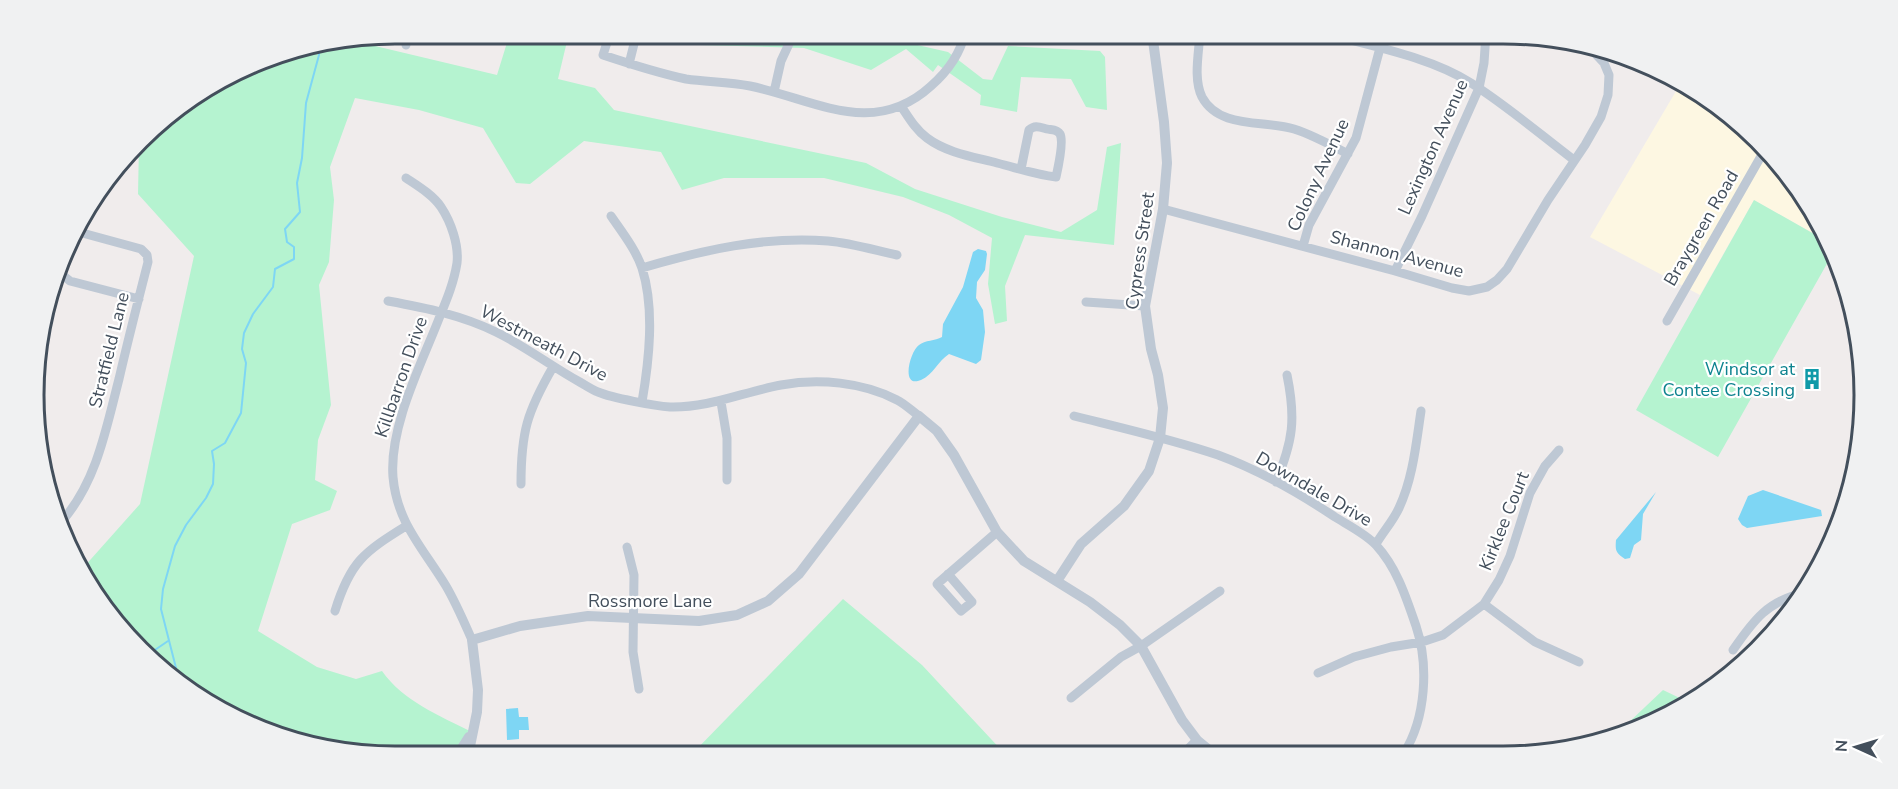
<svg xmlns="http://www.w3.org/2000/svg" width="1898" height="789" font-family="'Nunito Sans',sans-serif">
	<rect width="100%" height="100%" fill="#f0ecec"/>
	<path fill="#fdf7e2" d="M 1679,86 L 1742,122 L 1828,234 L 1830,243 L 1754,200 L 1700,295 L 1590,237 Z"/>
	<path fill="#b5f3d0" d="M 510,33 L 569,33 L 558,79 L 595,88 L 614,110 L 866,163 L 915,189 L 1002,217 L 1061,232 L 1097,210 L 1107,147 L 1121,143 L 1114,245 L 1025,235 L 1005,286 L 1007,321 L 995,324 L 988,284 L 992,238 L 949,215 L 903,197 L 824,178 L 724,178 L 682,190 L 661,152 L 584,141 L 530,184 L 516,183 L 483,128 L 419,110 L 355,98 L 330,167 L 334,200 L 329,262 L 319,285 L 331,405 L 318,440 L 315,480 L 337,491 L 330,510 L 292,524 L 258,631 L 317,667 L 356,679 L 382,671 C 403,701 440,716 472,732 L 457,756 L 395,756 L 279,737 L 175,682 L 94,595 L 83,568 L 140,504 L 194,256 L 138,194 L 139,144 L 156,122 L 278,52 L 350,40 L 497,75 Z
		M 665,33 L 865,33 L 948,52 L 983,79 L 992,80 L 1008,46 L 1100,51 L 1105,57 L 1107,110 L 1086,107 L 1071,79 L 1021,77 L 1017,112 L 980,105 L 981,95 L 938,65 L 933,72 L 906,49 L 871,70 L 804,48 L 700,45 Z
		M 1754,200 L 1830,243 L 1833,253 L 1718,457 L 1636,410 Z
		M 843,599 L 922,665 L 1005,754 L 691,755 Z
		M 1663,690 L 1688,702 L 1663,719 L 1626,730 L 1626,725 Z"/>
	<path fill="#7ed6f4" d="M 978,249 L 986,251 L 987,254 L 985,270 L 977,282 L 976,298 L 983,310 L 985,332 L 981,360 L 976,364 L 949,354 C 938,361 933,375 921,380 C 900,389 910,351 919,345 C 925,340 935,341 942,337 L 943,324 L 963,287 L 973,252 Z
		M 1763,490 L 1821,510 L 1822,516 L 1747,528 L 1742,525 L 1738,519 L 1748,496 Z
		M 1656,492 L 1643,514 L 1641,540 L 1634,545 L 1630,558 L 1625,559 C 1616,553 1615,551 1616,540 Z
		M 518,708 L 519,717 L 528,717 L 529,730 L 519,730 L 519,739 L 507,740 L 506,709 Z"/>
	<g fill="none" stroke-linecap="round" stroke-linejoin="round">
		<path stroke="#7ed6f4" stroke-width="2" d="M 149,654 L 168,641
			M 174,680 L 176,668 L 161,609 L 163,589 L 175,546 L 186,525 L 206,498 L 213,484 L 214,464 L 212,451 L 225,443 L 241,413 L 246,363 L 242,349 L 244,333 L 253,314 L 273,287 L 275,269 L 294,259 L 294,247 L 287,242 L 285,229 L 300,212 L 297,183 L 302,158 L 306,103 L 319,55 L 319,46"/>
		<path stroke="#bec8d4" stroke-width="9" d="M 610,33 L 603,55 C 630,64 658,73 686,79 C 707,82 729,82 750,86 C 814,99 873,139 931,86 C 947,72 960,54 965,33
			M 620,33 L 631,36 L 635,40 L 629,64
			M 1200,33 C 1199,52 1193,79 1202,97 C 1219,129 1264,120 1294,129 C 1313,135 1331,145 1348,154
			M 1324,33 C 1371,46 1430,57 1471,83 C 1506,105 1541,135 1574,160
			M 406,45 L 407,33
			M 774,92 L 781,61 L 794,33
			M 901,106 C 909,118 916,130 927,138 C 947,153 974,157 997,163 C 1017,168 1036,175 1056,177 C 1058,168 1064,141 1060,134 C 1057,129 1051,130 1047,129 C 1039,127 1035,125 1029,130 L 1021,169
			M 406,178 C 418,186 433,195 441,207 C 451,222 459,245 457,263 C 454,282 447,299 440,316 C 422,363 389,426 393,477 C 397,523 423,548 446,586 C 456,603 464,622 472,640
			M 1163,209 L 1395,271 L 1452,288 L 1469,291 L 1487,287 L 1497,280 L 1507,269 L 1548,200 L 1585,145 L 1601,117 L 1608,95 L 1609,75 L 1604,63 L 1589,47
			M 611,216 C 622,232 636,250 642,268 C 655,309 649,361 642,402
			M 1303,246 L 1309,225 L 1356,138 L 1380,48
			M 642,268 C 703,250 764,236 828,241 C 851,243 874,250 897,255
			M 1395,271 L 1422,216 L 1479,88 L 1484,63 L 1486,33
			M 61,274 L 70,281 L 139,299
			M 388,301 C 426,308 461,315 496,332 C 525,346 551,366 578,381 C 585,385 592,390 598,392 C 612,398 655,406 670,407 C 709,408 743,392 781,385 C 818,378 863,382 897,400 C 905,404 912,411 919,416
			M 1086,302 L 1145,306
			M 1667,321 L 1764,151
			M 721,402 L 727,438 L 727,480
			M 1074,416 C 1122,428 1171,439 1218,455 C 1259,470 1299,493 1335,517 C 1348,525 1366,534 1376,545 C 1397,568 1406,597 1416,626 C 1429,665 1426,718 1404,753
			M 1276,482 C 1293,441 1296,419 1287,375
			M 521,484 C 521,432 527,412 553,367
			M 63,520 C 97,480 106,429 119,379 C 128,340 138,301 148,262 L 147,255 L 141,249 L 75,231
			M 1376,544 C 1383,532 1393,521 1399,508 C 1413,478 1416,444 1421,411
			M 627,547 L 634,575 L 633,652 L 639,689
			M 948,574 L 972,602 L 961,611 L 937,584 L 997,532
			M 1484,604 L 1535,642 L 1579,662
			M 335,611 C 350,562 364,552 406,526
			M 1733,650 C 1753,621 1768,600 1805,593
			M 1318,673 L 1354,657 L 1391,647 L 1422,642 L 1443,635 L 1484,604 L 1499,580 L 1510,556 L 1530,493 L 1545,466 L 1559,450
			M 1071,698 L 1121,657 L 1141,646 L 1220,591
			M 1488,753 L 1489,752
			M 1183,754 L 1197,740"/>
		<path stroke="#bec8d4" stroke-width="10" d="M 1057,581 L 1081,544 L 1124,506 L 1149,471 L 1160,438 L 1163,408 L 1158,375 L 1151,349 L 1145,306 L 1163,209 L 1167,163 L 1164,122 L 1152,33
			M 457,756 L 469,737
			M 468,756 L 477,712 L 478,690 L 472,640 L 520,626 L 588,616 L 699,621 L 737,615 L 768,601 L 799,574 L 919,416 L 937,431 L 954,455 L 997,532 L 1024,561 L 1090,602 L 1120,625 L 1141,646 L 1182,720 L 1197,740 L 1214,754"/>
	</g>
	<defs>
		<symbol id="building-bare" viewBox="-9 -9 18 18"><path d="M-4-6H4V6H1V3H-1V6H-4ZM-2.5-4.3h1.7v1.8h-1.7ZM.8-4.3h1.7v1.8H.8ZM-2.5-1h1.7V.8h-1.7ZM.8-1h1.7V.8H.8Z" fill="#0f9aa8" stroke="#fff" stroke-width="2.5" paint-order="stroke"/></symbol>
	</defs>
	<g fill-rule="evenodd">
		<use href="#building-bare" x="1797" y="364" width="30" height="30"/>
	</g>
	<g text-anchor="middle" stroke-width="4.5" stroke-linejoin="round" paint-order="stroke">
		<g font-size="18" fill="#434f5c" stroke="#fff">
			<text transform="translate(1433 147) rotate(-66)" y="6">Lexington Avenue</text>
			<text transform="translate(1318 175) rotate(-65)" y="6">Colony Avenue</text>
			<text transform="translate(1701 228) rotate(-60)" y="6">Braygreen Road</text>
			<text transform="translate(1140 251) rotate(-82)" y="6">Cypress Street</text>
			<text transform="translate(1397 254) rotate(15)" y="6">Shannon Avenue</text>
			<text transform="translate(544 343) rotate(28)" y="6">Westmeath Drive</text>
			<text transform="translate(109 350) rotate(-76)" y="6">Stratfield Lane</text>
			<text transform="translate(401 377) rotate(-71)" y="6">Killbarron Drive</text>
			<text transform="translate(1314 489) rotate(30)" y="6">Downdale Drive</text>
			<text transform="translate(1504 521) rotate(-68)" y="6">Kirklee Court</text>
			<text x="650" y="607">Rossmore Lane</text>
		</g>
		<g font-size="18" fill="#0d838f" stroke="#fff" text-anchor="end">
			<text x="1795" y="375">Windsor at<tspan x="1795" dy="21">Contee Crossing</tspan></text>
		</g>
	</g>
	<path d="M0 0H1898V789H0ZM395 44H1503A351 351 0 0 1 1854 395V395A351 351 0 0 1 1503 746H395A351 351 0 0 1 44 395V395A351 351 0 0 1 395 44Z" fill="#f0f1f2" fill-rule="evenodd"/>
	<path fill="none" stroke="#434f5c" stroke-width="3" d="M395 44H1503A351 351 0 0 1 1854 395V395A351 351 0 0 1 1503 746H395A351 351 0 0 1 44 395V395A351 351 0 0 1 395 44Z"/>
	<g transform="translate(1856 747) rotate(274)" stroke="#ffffff" stroke-width="4.5" paint-order="stroke">
	<path d="M0-4.5L10 22L0 15L-10 22Z" fill="#434f5c"/>
	<text y="-9" font-size="16" font-weight="bold" text-anchor="middle" fill="#434f5c">N</text>
	</g>
</svg>
